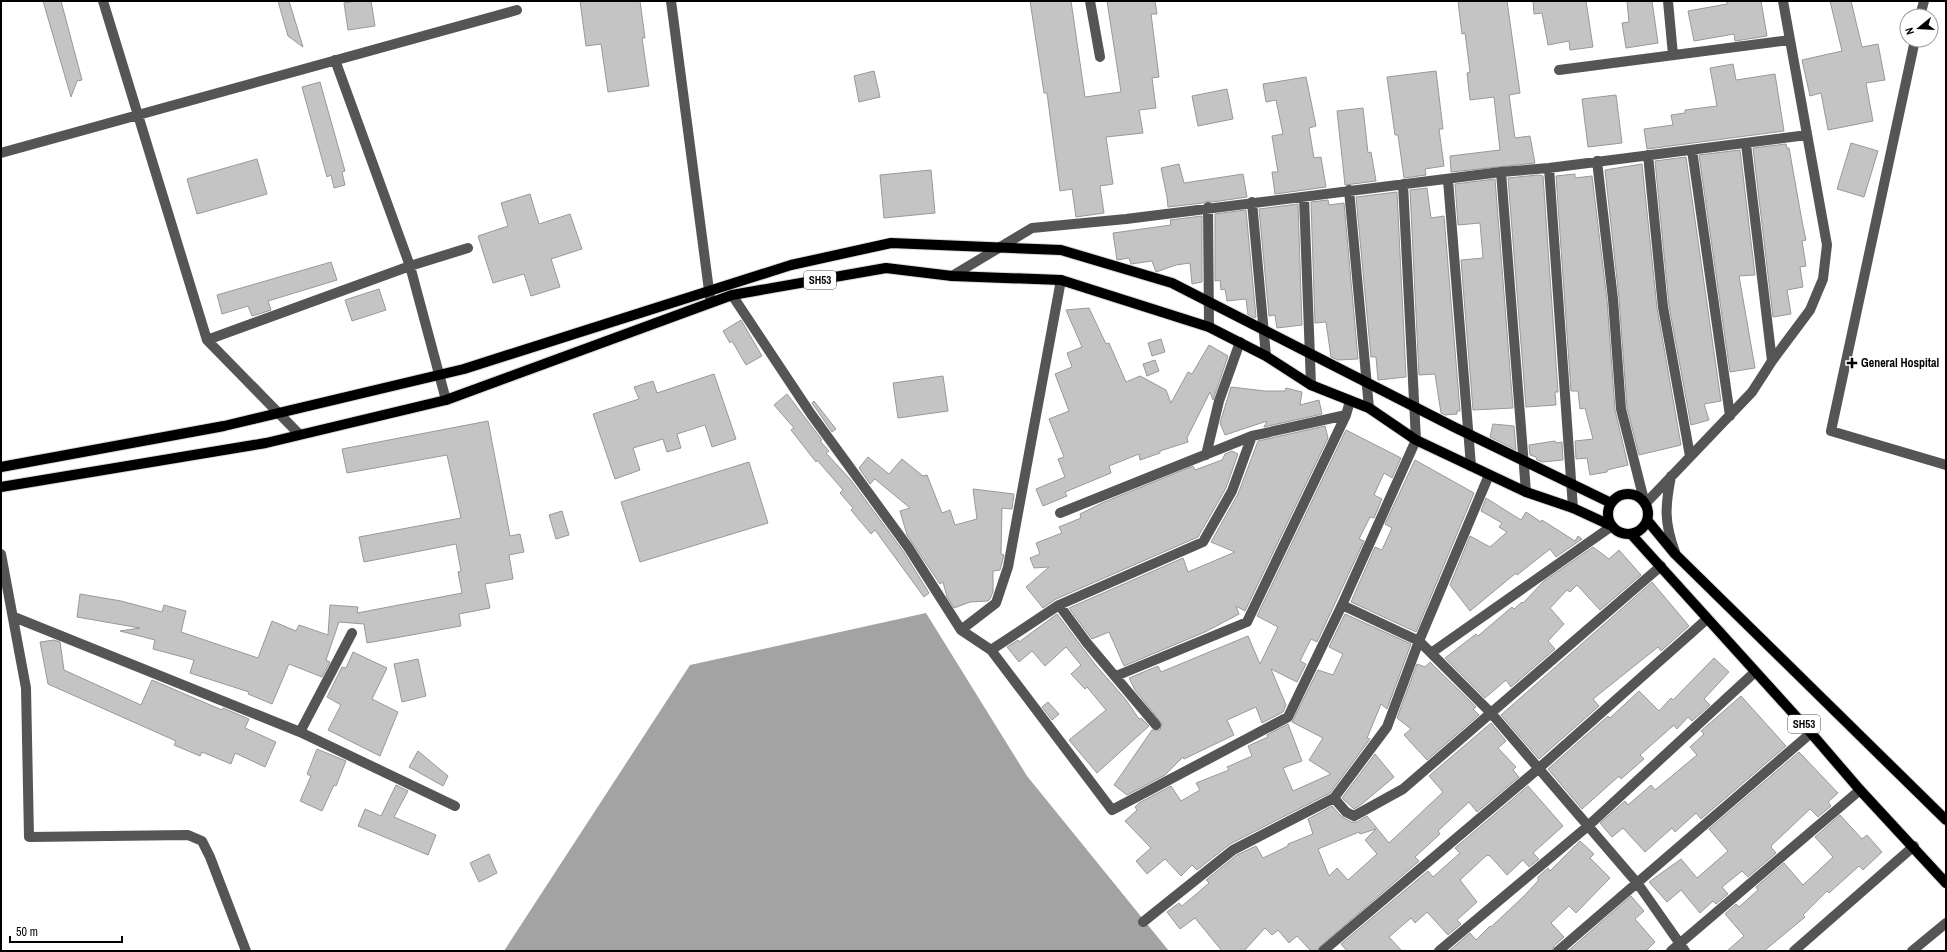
<svg xmlns="http://www.w3.org/2000/svg" width="1947" height="952" font-family="'Archivo Narrow',sans-serif">
	<rect width="100%" height="100%" fill="#fff"/>
	<path fill="#a3a3a3" d="M 926,613 L 1027,776 L 1169,951 L 504,951 L 690,665 Z"/>
	<path fill="#c4c4c4" stroke="#999" fill-rule="evenodd" d="M 43,1 L 61,1 L 82,80 L 77,81 L 71,97 Z
		M 278,1 L 289,1 L 303,47 L 288,36 Z
		M 355,1 L 371,1 L 375,26 L 348,30 L 344,3 Z
		M 580,1 L 640,1 L 645,38 L 642,38 L 649,86 L 608,92 L 601,44 L 586,46 Z
		M 1030,1 L 1071,1 L 1085,97 L 1121,92 L 1107,1 L 1155,1 L 1157,14 L 1151,14 L 1159,77 L 1152,78 L 1156,108 L 1139,110 L 1143,133 L 1106,137 L 1113,184 L 1100,186 L 1104,213 L 1076,217 L 1072,189 L 1060,191 L 1047,93 L 1044,93 Z
		M 1458,1 L 1507,1 L 1520,93 L 1509,95 L 1515,138 L 1530,136 L 1535,163 L 1451,172 L 1450,156 L 1500,150 L 1494,97 L 1470,100 L 1467,73 L 1470,72 L 1465,33 L 1462,34 Z
		M 1533,1 L 1586,1 L 1593,47 L 1570,50 L 1569,41 L 1548,45 L 1542,13 L 1534,14 Z
		M 1627,1 L 1652,1 L 1658,43 L 1626,48 L 1622,23 L 1629,22 Z
		M 1727,1 L 1761,1 L 1767,36 L 1735,41 L 1734,34 L 1694,41 L 1688,11 L 1727,4 Z
		M 1830,1 L 1851,1 L 1862,47 L 1878,44 L 1885,80 L 1866,83 L 1873,121 L 1828,130 L 1821,93 L 1810,96 L 1802,60 L 1842,51 Z
		M 1733,64 L 1736,80 L 1775,74 L 1784,131 L 1647,149 L 1644,129 L 1673,125 L 1671,115 L 1685,113 L 1685,110 L 1717,106 L 1710,68 Z
		M 874,71 L 880,97 L 859,102 L 854,76 Z
		M 1436,71 L 1443,129 L 1439,129 L 1444,166 L 1425,169 L 1426,175 L 1404,178 L 1398,135 L 1395,135 L 1387,77 Z
		M 1306,77 L 1316,126 L 1309,128 L 1314,158 L 1321,157 L 1326,187 L 1275,194 L 1272,172 L 1278,172 L 1272,136 L 1283,134 L 1276,100 L 1266,102 L 1263,84 Z
		M 320,82 L 345,171 L 342,172 L 345,185 L 334,188 L 331,175 L 327,177 L 302,87 Z
		M 1227,89 L 1233,119 L 1198,126 L 1192,96 Z
		M 1616,95 L 1622,143 L 1588,147 L 1582,99 Z
		M 1363,108 L 1368,153 L 1371,152 L 1376,181 L 1345,185 L 1337,111 Z
		M 1851,143 L 1878,151 L 1864,197 L 1837,189 Z
		M 1786,144 L 1787,148 L 1789,148 L 1802,221 L 1806,240 L 1802,241 L 1806,266 L 1800,267 L 1803,287 L 1787,290 L 1791,314 L 1773,317 L 1753,148 Z
		M 1740,150 L 1755,275 L 1739,276 L 1755,368 L 1730,372 L 1699,155 Z
		M 1686,157 L 1721,401 L 1704,404 L 1709,420 L 1691,425 L 1669,306 L 1655,161 Z
		M 257,159 L 267,194 L 197,214 L 187,179 Z
		M 1179,164 L 1184,183 L 1243,174 L 1247,197 L 1212,202 L 1208,201 L 1203,203 L 1168,207 L 1167,197 L 1161,168 Z
		M 1642,164 L 1657,308 L 1681,445 L 1639,455 L 1627,408 L 1619,298 L 1605,170 Z
		M 931,170 L 935,213 L 884,218 L 880,175 Z
		M 1575,174 L 1575,178 L 1592,176 L 1607,300 L 1615,410 L 1628,465 L 1607,470 L 1607,472 L 1590,475 L 1587,458 L 1576,459 L 1575,441 L 1593,439 L 1585,408 L 1580,409 L 1578,391 L 1571,391 L 1556,176 Z
		M 1538,175 L 1543,176 L 1558,392 L 1555,392 L 1556,405 L 1526,407 L 1508,178 Z
		M 1495,179 L 1513,408 L 1473,410 L 1461,260 L 1483,258 L 1480,223 L 1458,225 L 1455,184 Z
		M 1427,188 L 1431,218 L 1444,216 L 1460,411 L 1457,411 L 1457,414 L 1445,415 L 1441,413 L 1435,374 L 1419,375 L 1410,190 Z
		M 1397,192 L 1406,377 L 1378,380 L 1376,357 L 1371,357 L 1356,197 Z
		M 530,194 L 539,224 L 570,214 L 582,249 L 551,259 L 560,287 L 531,296 L 524,274 L 493,283 L 478,236 L 508,226 L 501,203 Z
		M 1328,200 L 1329,205 L 1344,203 L 1358,359 L 1338,360 L 1331,357 L 1326,322 L 1315,323 L 1311,202 Z
		M 1298,204 L 1302,325 L 1277,328 L 1275,315 L 1269,316 L 1259,209 Z
		M 1246,210 L 1256,317 L 1254,318 L 1248,315 L 1246,299 L 1227,301 L 1225,289 L 1221,290 L 1220,280 L 1215,281 L 1215,214 Z
		M 1202,216 L 1202,282 L 1192,284 L 1190,263 L 1176,265 L 1156,272 L 1152,261 L 1131,264 L 1129,258 L 1117,260 L 1113,233 L 1171,225 L 1170,220 Z
		M 331,262 L 337,280 L 268,301 L 271,310 L 256,315 L 252,316 L 248,306 L 222,314 L 217,295 Z
		M 379,289 L 386,310 L 352,321 L 345,300 Z
		M 1089,308 L 1106,344 L 1109,343 L 1126,382 L 1140,376 L 1166,390 L 1171,403 L 1188,372 L 1192,374 L 1209,345 L 1228,356 L 1213,400 L 1210,392 L 1187,438 L 1188,442 L 1160,451 L 1160,453 L 1140,460 L 1139,454 L 1109,466 L 1111,473 L 1065,492 L 1067,496 L 1043,506 L 1036,489 L 1065,477 L 1058,459 L 1064,457 L 1049,419 L 1069,411 L 1055,374 L 1072,367 L 1067,353 L 1082,347 L 1066,310 Z
		M 741,320 L 762,356 L 746,365 L 732,341 L 730,343 L 723,331 Z
		M 1161,339 L 1165,352 L 1152,356 L 1148,343 Z
		M 1155,360 L 1159,371 L 1147,376 L 1143,364 Z
		M 714,374 L 736,439 L 712,447 L 705,425 L 677,434 L 681,448 L 667,452 L 663,439 L 633,448 L 640,470 L 615,479 L 593,414 L 639,399 L 634,387 L 653,381 L 657,393 Z
		M 943,376 L 948,411 L 898,418 L 893,383 Z
		M 1231,387 L 1265,391 L 1285,391 L 1286,388 L 1302,392 L 1300,405 L 1319,400 L 1322,414 L 1264,427 L 1267,421 L 1225,435 L 1220,423 Z
		M 787,394 L 822,440 L 820,441 L 829,451 L 826,453 L 850,479 L 903,551 L 929,593 L 924,597 L 875,530 L 871,534 L 851,510 L 853,508 L 840,493 L 843,490 L 817,460 L 816,462 L 791,430 L 794,428 L 774,405 Z
		M 814,401 L 836,429 L 832,432 L 812,403 Z
		M 488,421 L 510,536 L 520,534 L 524,552 L 509,555 L 513,579 L 485,584 L 490,608 L 459,614 L 461,626 L 367,643 L 364,624 L 339,622 L 326,660 L 330,662 L 322,677 L 289,664 L 272,704 L 248,694 L 249,692 L 190,673 L 194,660 L 153,649 L 155,640 L 120,631 L 140,628 L 77,617 L 80,594 L 121,601 L 162,612 L 164,605 L 186,611 L 181,632 L 258,658 L 272,621 L 296,631 L 299,625 L 328,635 L 330,605 L 358,607 L 357,613 L 462,593 L 458,572 L 461,571 L 456,544 L 364,562 L 359,537 L 461,518 L 447,455 L 347,473 L 342,449 Z
		M 1493,424 L 1514,426 L 1516,450 L 1490,437 Z
		M 1325,426 L 1328,438 L 1245,611 L 1236,606 L 1239,614 L 1205,632 L 1124,666 L 1109,632 L 1092,639 L 1069,608 L 1183,558 L 1188,572 L 1235,552 L 1211,542 L 1238,494 L 1258,441 Z
		M 1346,430 L 1401,458 L 1392,478 L 1384,473 L 1374,495 L 1382,499 L 1374,518 L 1370,517 L 1359,539 L 1364,541 L 1317,642 L 1311,639 L 1300,661 L 1306,664 L 1297,682 L 1271,669 L 1286,705 L 1283,712 L 1262,723 L 1256,707 L 1227,720 L 1234,735 L 1184,759 L 1183,757 L 1165,775 L 1127,795 L 1114,785 L 1152,730 L 1160,730 L 1162,724 L 1135,690 L 1129,678 L 1158,666 L 1161,672 L 1248,636 L 1260,664 L 1278,627 L 1257,616 Z
		M 1555,441 L 1556,443 L 1562,442 L 1563,460 L 1542,462 L 1537,460 L 1536,457 L 1530,455 L 1529,445 Z
		M 1232,451 L 1238,454 L 1226,488 L 1198,537 L 1056,599 L 1043,608 L 1026,587 L 1049,567 L 1034,568 L 1030,558 L 1040,554 L 1036,543 L 1062,533 L 1059,527 L 1081,518 L 1080,514 L 1102,503 L 1193,466 L 1195,470 L 1222,460 L 1225,454 Z
		M 868,457 L 889,474 L 902,459 L 923,476 L 927,475 L 942,513 L 950,510 L 955,525 L 977,519 L 973,489 L 1014,494 L 1012,509 L 1002,508 L 1001,554 L 1004,555 L 1000,570 L 993,571 L 993,592 L 990,599 L 988,601 L 970,602 L 954,608 L 947,597 L 943,582 L 940,584 L 907,535 L 900,511 L 910,508 L 875,479 L 870,484 L 859,468 Z
		M 1415,460 L 1474,493 L 1416,632 L 1351,602 L 1375,547 L 1382,550 L 1392,528 L 1385,524 Z
		M 749,462 L 768,523 L 640,562 L 621,502 Z
		M 1486,498 L 1521,520 L 1526,512 L 1541,522 L 1542,520 L 1575,541 L 1578,536 L 1582,539 L 1556,557 L 1550,549 L 1517,575 L 1516,573 L 1470,611 L 1450,585 L 1470,536 L 1490,547 L 1507,532 L 1499,527 L 1502,523 L 1481,511 Z
		M 562,511 L 569,535 L 556,539 L 549,515 Z
		M 1593,547 L 1609,559 L 1619,550 L 1641,575 L 1600,610 L 1577,585 L 1570,592 L 1567,590 L 1550,608 L 1564,624 L 1548,641 L 1555,649 L 1511,687 L 1506,680 L 1485,698 L 1445,658 L 1476,634 L 1478,636 L 1512,607 L 1514,609 L 1522,602 L 1523,603 L 1544,581 Z
		M 1652,582 L 1689,626 L 1661,651 L 1658,647 L 1593,699 L 1599,706 L 1539,759 L 1501,715 Z
		M 1057,614 L 1094,663 L 1126,700 L 1139,719 L 1141,718 L 1149,726 L 1097,773 L 1069,740 L 1106,710 L 1087,687 L 1085,689 L 1071,674 L 1081,665 L 1066,647 L 1045,666 L 1032,651 L 1019,662 L 1007,647 L 1018,640 L 1019,642 Z
		M 1345,614 L 1411,644 L 1387,709 L 1381,704 L 1367,738 L 1370,739 L 1330,793 L 1230,844 L 1197,870 L 1192,865 L 1181,876 L 1165,859 L 1147,874 L 1136,861 L 1151,848 L 1125,821 L 1137,810 L 1135,807 L 1139,803 L 1171,786 L 1181,801 L 1200,790 L 1196,783 L 1229,770 L 1227,767 L 1252,756 L 1248,746 L 1268,737 L 1267,735 L 1288,724 L 1302,761 L 1283,768 L 1293,791 L 1331,774 L 1309,760 L 1323,738 L 1292,722 L 1318,670 L 1333,675 L 1343,654 L 1329,647 Z
		M 54,640 L 60,642 L 64,670 L 141,705 L 152,680 L 222,710 L 223,708 L 249,719 L 245,728 L 276,742 L 265,767 L 235,753 L 231,764 L 202,752 L 200,756 L 174,745 L 176,741 L 48,684 L 40,642 Z
		M 353,652 L 387,668 L 372,699 L 398,712 L 380,756 L 328,730 L 341,705 L 327,697 L 342,667 L 346,668 Z
		M 1714,658 L 1729,672 L 1704,699 L 1710,705 L 1692,721 L 1688,717 L 1677,729 L 1674,725 L 1640,755 L 1644,759 L 1621,779 L 1619,776 L 1582,809 L 1548,769 L 1608,716 L 1610,718 L 1639,691 L 1659,711 L 1671,698 L 1673,700 Z
		M 418,659 L 426,696 L 402,702 L 394,664 Z
		M 1430,662 L 1476,707 L 1473,709 L 1479,715 L 1427,760 L 1404,735 L 1411,729 L 1397,718 L 1417,664 L 1425,667 Z
		M 1741,696 L 1786,746 L 1701,819 L 1696,813 L 1675,832 L 1672,828 L 1645,852 L 1623,828 L 1612,837 L 1600,823 L 1625,801 L 1628,805 L 1651,785 L 1655,790 L 1697,755 L 1690,747 L 1704,734 L 1701,731 Z
		M 1048,702 L 1059,714 L 1052,720 L 1042,707 Z
		M 1491,723 L 1506,741 L 1498,748 L 1516,767 L 1513,770 L 1519,777 L 1477,812 L 1469,802 L 1438,831 L 1440,834 L 1415,857 L 1419,861 L 1315,951 L 1311,951 L 1297,936 L 1289,943 L 1278,930 L 1272,935 L 1265,928 L 1244,951 L 1222,951 L 1195,918 L 1180,929 L 1167,912 L 1179,903 L 1182,906 L 1194,896 L 1209,883 L 1206,880 L 1237,855 L 1256,846 L 1263,858 L 1288,846 L 1288,844 L 1313,834 L 1308,819 L 1332,806 L 1341,816 L 1351,822 L 1357,822 L 1367,816 L 1389,843 L 1443,792 L 1429,776 ZM 1376,829 L 1365,840 L 1377,854 L 1348,880 L 1337,868 L 1329,876 L 1318,849 L 1359,832 L 1360,834 Z
		M 317,749 L 346,761 L 336,786 L 334,785 L 322,811 L 300,801 L 311,776 L 307,774 Z
		M 418,751 L 448,776 L 443,786 L 409,767 Z
		M 1799,752 L 1838,793 L 1828,802 L 1831,806 L 1818,817 L 1810,809 L 1772,845 L 1771,847 L 1776,853 L 1748,877 L 1742,871 L 1722,887 L 1728,894 L 1716,904 L 1713,901 L 1700,913 L 1681,890 L 1667,902 L 1649,882 L 1681,859 L 1697,878 L 1728,851 L 1709,829 Z
		M 1375,754 L 1394,777 L 1362,804 L 1354,809 L 1342,798 Z
		M 396,785 L 408,791 L 394,817 L 436,835 L 428,855 L 358,826 L 365,809 L 381,816 Z
		M 1528,786 L 1563,826 L 1533,853 L 1539,859 L 1529,867 L 1523,860 L 1507,875 L 1490,856 L 1487,855 L 1460,880 L 1477,902 L 1457,920 L 1461,924 L 1448,935 L 1427,912 L 1415,923 L 1411,918 L 1389,937 L 1402,951 L 1347,951 L 1341,944 L 1428,871 L 1433,877 L 1460,853 L 1455,848 Z
		M 1840,815 L 1862,839 L 1867,835 L 1882,852 L 1863,870 L 1859,866 L 1829,893 L 1827,891 L 1803,915 L 1805,917 L 1764,951 L 1727,951 L 1744,936 L 1725,914 L 1736,904 L 1739,907 L 1758,890 L 1756,887 L 1784,863 L 1803,885 L 1833,857 L 1815,837 Z
		M 1580,841 L 1594,854 L 1590,858 L 1610,878 L 1576,913 L 1569,906 L 1551,923 L 1564,937 L 1554,946 L 1552,951 L 1449,951 L 1470,933 L 1476,940 L 1490,926 L 1491,927 L 1524,896 L 1538,881 L 1538,877 L 1548,868 L 1550,871 Z
		M 489,854 L 497,873 L 479,882 L 470,863 Z
		M 1631,896 L 1644,911 L 1635,919 L 1655,942 L 1646,951 L 1568,951 Z"/>
	<g fill="none" stroke-linecap="round" stroke-linejoin="round">
		<defs>
			<path id="major" d="M 1,467 L 224,426 L 464,369 L 791,265 L 891,243 L 1061,250 L 1172,283 L 1454,427 L 1611,503
				M 1,487 L 266,443 L 446,400 L 732,295 L 886,268 L 952,276 L 1061,280 L 1209,327 L 1266,356 L 1311,385 L 1369,408 L 1416,440 L 1526,492 L 1573,508 L 1612,526
				M1608 514a20 20 0 1 1 40 0a20 20 0 1 1-40 0Z
				M 1647,520 L 1675,554 L 1946,820
				M 1631,534 L 1811,733 L 1860,790 L 1946,883"/>
		</defs>
		<use href="#major" stroke="#dbdbdb" stroke-width="12"/>
		<path stroke="#555" stroke-width="10" d="M 103,1 L 207,340 L 299,434
			M 671,1 L 710,298
			M 1090,1 L 1100,57
			M 1668,1 L 1673,55
			M 1920,16 L 1924,1
			M 1915,40 L 1831,431 L 1946,465
			M 335,60 L 410,266 L 446,400
			M 1559,70 L 1790,40
			M 1746,144 L 1772,361
			M 1692,150 L 1730,416
			M 1,153 L 517,10
			M 1648,155 L 1663,307 L 1690,456
			M 1597,161 L 1613,299 L 1621,409 L 1645,504
			M 1549,168 L 1573,508
			M 1501,172 L 1526,492
			M 1448,180 L 1471,466
			M 1349,190 L 1369,408
			M 1304,197 L 1311,385
			M 1252,202 L 1266,356
			M 1208,207 L 1209,327
			M 952,276 L 1032,228 L 1126,219 L 1501,172 L 1549,168 L 1807,135
			M 732,295 L 811,414 L 908,547 L 961,630 L 991,650 L 1112,810 L 1288,717 L 1342,605 L 1416,440 L 1403,184
			M 207,340 L 410,266 L 468,248
			M 1206,455 L 1219,401 L 1240,342
			M 1671,476 C 1665,507 1664,522 1675,552
			M 1645,504 L 1752,392 L 1772,361 L 1810,310 L 1823,279 L 1827,245 L 1783,1
			M 1060,513 L 1252,436 L 1346,415
			M 1,554 L 26,688 L 29,837 L 188,835 L 202,841 L 210,857 L 246,951
			M 1059,605 L 1087,643 L 1156,725
			M 1342,605 L 1419,641 L 1491,713 L 1638,884 L 1685,951
			M 14,617 L 300,732 L 455,806
			M 961,630 L 996,603 L 1008,567 L 1061,280
			M 991,650 L 1059,605 L 1203,542 L 1232,491 L 1252,436
			M 1431,653 L 1612,526
			M 1116,676 L 1247,622 L 1346,415 L 1350,401
			M 300,732 L 352,633
			M 1334,798 L 1346,812 L 1354,816 L 1403,789 L 1661,566
			M 1143,922 L 1233,850 L 1334,798 L 1387,727 L 1419,641 L 1489,475
			M 1323,951 L 1538,769 L 1707,619
			M 1439,951 L 1588,826 L 1755,672
			M 1558,951 L 1811,733
			M 1671,951 L 1860,790
			M 1794,951 L 1914,846
			M 1912,951 L 1946,923"/>
		<use href="#major" stroke="#000" stroke-width="10"/>
	</g>
	<path fill="#000" stroke="#fff" stroke-width="1.5" d="M1850 357h4v4h4v4h-4v4h-4v-4h-4v-4h4z"/>
	<g text-anchor="middle" stroke-width="3" stroke-linejoin="round" paint-order="stroke">
		<g fill="#fff" stroke="#4c4c4c" stroke-width="1">
			<rect x="804" y="271" width="32" height="18" rx="3"/>
			<rect x="1788" y="715" width="32" height="18" rx="3"/>
		</g>
		<g font-size="11" font-weight="bold" fill="#000">
			<text x="820" y="284">SH53</text>
			<text x="1804" y="728">SH53</text>
		</g>
		<g font-size="12" font-weight="bold" fill="#000" stroke="#fff" text-anchor="start">
			<text x="1861" y="367">General Hospital</text>
		</g>
	</g>
	<rect width="1947" height="952" fill="none" stroke="#000000" stroke-width="4"/>
	<g transform="translate(1919 28) rotate(252)"><circle r="19" fill="#ffffff" stroke="#999999"/>
	<path d="M0-3L7 15L0 10L-7 15Z" fill="#000000"/>
	<text y="-6" font-size="11" font-weight="bold" text-anchor="middle" fill="#000000">N</text>
	</g>
	<path d="M10 936v6h112v-6" fill="none" stroke="#000000" stroke-width="2"/>
	<text x="16" y="936" font-size="12" fill="#000000" stroke="#ffffff" stroke-width="3" paint-order="stroke">50 m</text>
</svg>
